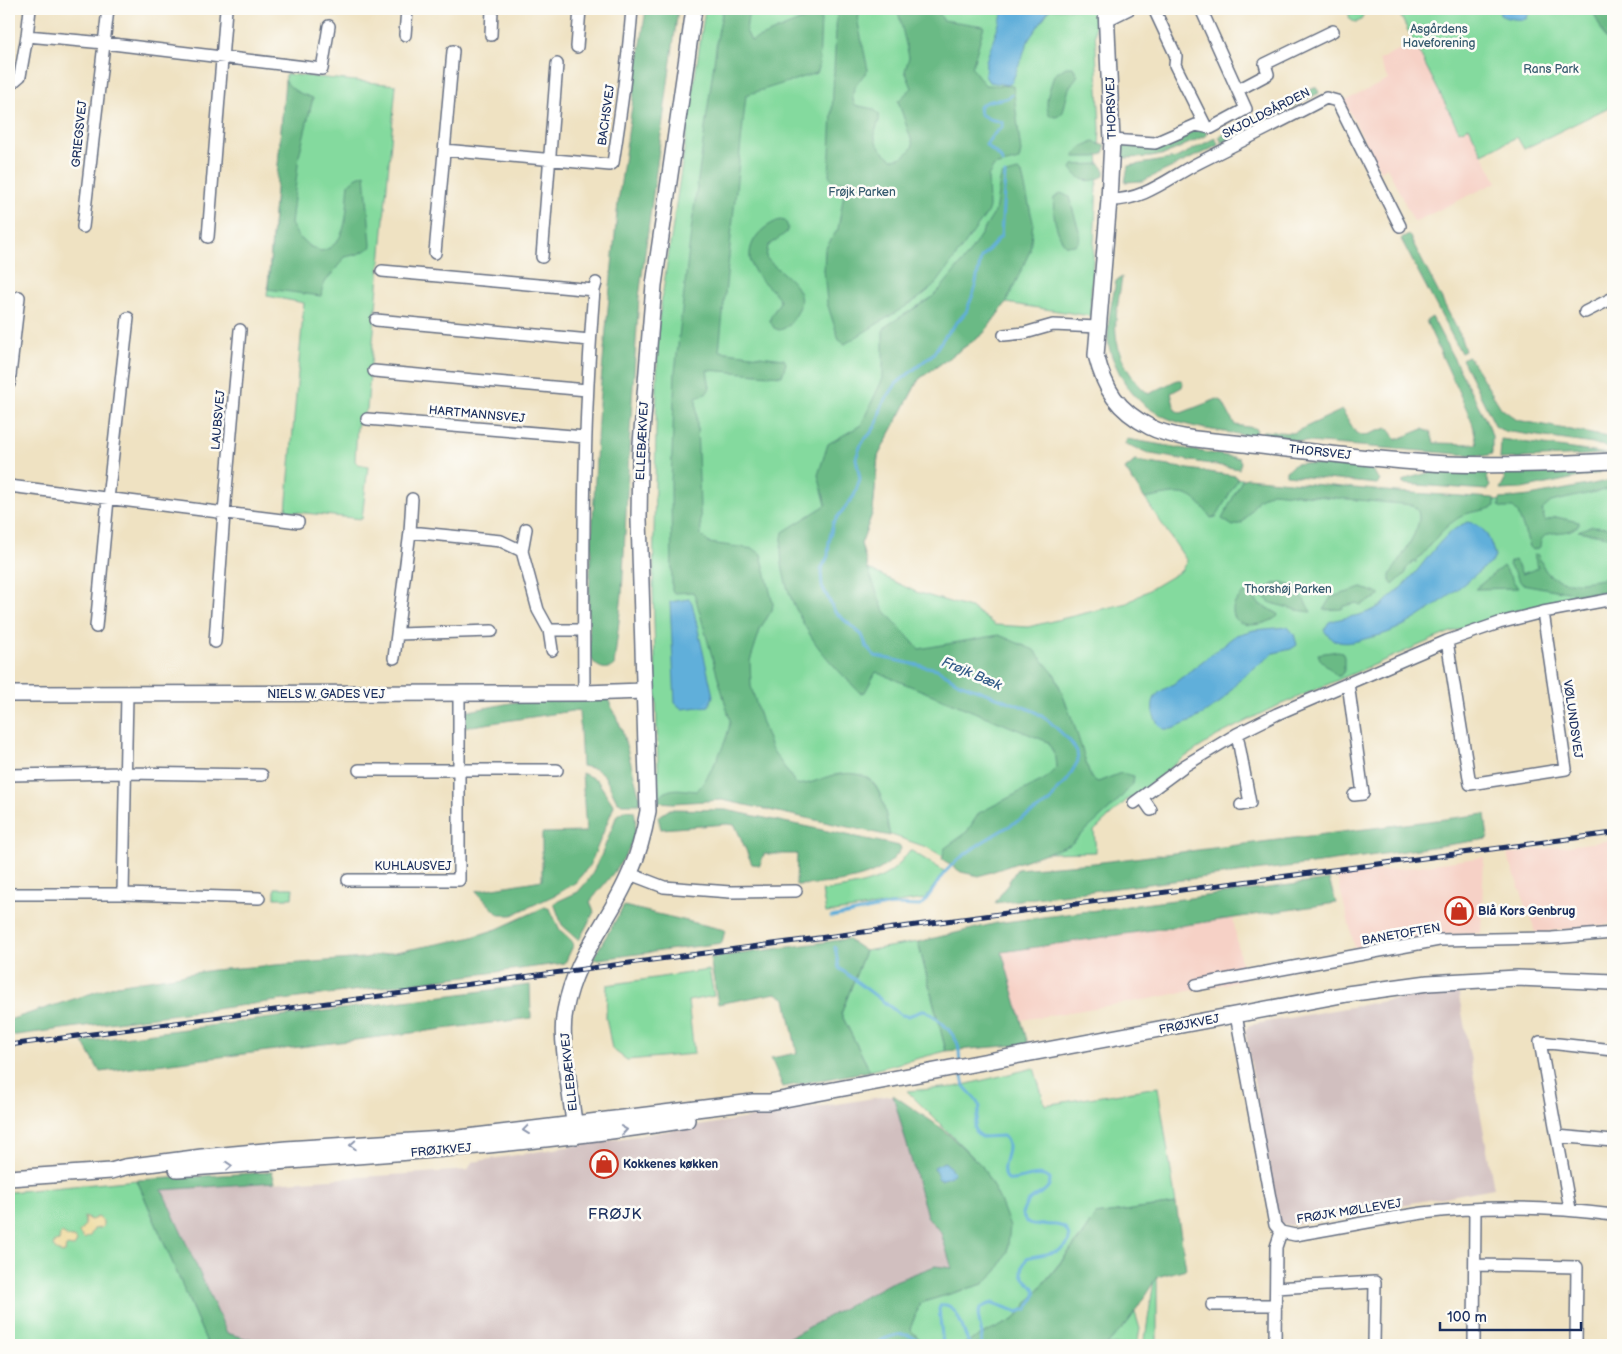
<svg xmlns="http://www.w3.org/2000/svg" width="1622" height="1354" font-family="'Balsamiq Sans',sans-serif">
	<rect width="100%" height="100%" fill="#fdfcf7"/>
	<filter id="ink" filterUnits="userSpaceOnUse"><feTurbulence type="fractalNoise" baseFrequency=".02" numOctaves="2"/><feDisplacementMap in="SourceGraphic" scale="10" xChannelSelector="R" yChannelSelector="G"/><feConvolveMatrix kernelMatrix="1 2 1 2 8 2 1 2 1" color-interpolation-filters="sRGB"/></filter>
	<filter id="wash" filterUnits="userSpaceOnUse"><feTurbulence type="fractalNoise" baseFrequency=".0096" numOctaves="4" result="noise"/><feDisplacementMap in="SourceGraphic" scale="20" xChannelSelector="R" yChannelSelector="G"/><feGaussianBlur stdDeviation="1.12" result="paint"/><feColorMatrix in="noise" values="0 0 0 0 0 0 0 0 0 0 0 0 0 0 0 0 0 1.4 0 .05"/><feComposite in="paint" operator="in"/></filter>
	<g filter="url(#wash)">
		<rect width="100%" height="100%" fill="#efe2c2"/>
		<path fill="#f6d1c6" d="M 1414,42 L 1459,131 L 1468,126 L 1497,182 L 1414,222 L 1387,167 L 1380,171 L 1344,101 L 1388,80 L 1379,60 Z
			M 1613,840 L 1613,924 L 1536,933 L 1507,854 Z
			M 1484,857 L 1481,933 L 1445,935 L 1409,939 L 1355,948 L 1337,877 Z
			M 1233,918 L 1244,980 L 1149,999 L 1021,1020 L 1002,952 Z"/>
		<path fill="#d1bfbf" d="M 1458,990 L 1494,1188 L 1286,1226 L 1279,1222 L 1245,1031 L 1249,1025 L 1407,997 Z
			M 893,1095 L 927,1216 L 941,1233 L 952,1268 L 890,1283 L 776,1345 L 268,1345 L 227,1333 L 162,1190 L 468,1170 L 472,1162 Z"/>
		<path fill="#84da9e" stroke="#50847e" d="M1349 15a7 7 0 1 1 14 0a7 7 0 1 1-14 0Z
			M 705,9 L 1094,9 L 1100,129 L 1090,316 L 1006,303 L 983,334 L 919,379 L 878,456 L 873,511 L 861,544 L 868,569 L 916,592 L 973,609 L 995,625 L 1028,627 L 1127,603 L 1181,571 L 1187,561 L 1125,469 L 1135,461 L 1265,483 L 1435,499 L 1507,501 L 1613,481 L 1613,593 L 1571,599 L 1518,610 L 1448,633 L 1268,710 L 1217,736 L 1179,761 L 1136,795 L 1128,799 L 1094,831 L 1096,852 L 1043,853 L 969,872 L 929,848 L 880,831 L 724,798 L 659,801 L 653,587 L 658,325 Z
			M 1397,9 L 1613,9 L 1613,105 L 1524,149 L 1517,137 L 1482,154 L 1469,127 L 1459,131 Z
			M 286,74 L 396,85 L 367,409 L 357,426 L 355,461 L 358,464 L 368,466 L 362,519 L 286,511 L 304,303 L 267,296 Z
			M 910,850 L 944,871 L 925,899 L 826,913 L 822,891 C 844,888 878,884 895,868 C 900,863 905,856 910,850 Z
			M 275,888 L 293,888 L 292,898 L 275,898 Z
			M 918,942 L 946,1051 L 870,1071 L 841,1014 L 865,951 Z
			M 709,970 L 714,996 L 688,1001 L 694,1054 L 627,1060 L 612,1049 L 606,1017 L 607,985 Z
			M 1034,1068 L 1045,1105 L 1158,1087 L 1176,1204 L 1096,1215 L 1082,1235 L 1015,1319 L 963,1345 L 925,1345 L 910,1329 L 920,1303 L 983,1284 L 982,1166 L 907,1091 L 955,1087 Z
			M 137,1180 L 208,1345 L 9,1345 L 9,1192 Z
			M 1157,1277 L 1157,1345 L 1144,1345 L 1154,1281 Z
			M 1135,1312 L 1140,1329 L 1137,1345 L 1107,1345 L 1128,1322 Z"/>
		<path fill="#6bba85" stroke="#437472" d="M 646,9 L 678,9 L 639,297 L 630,432 L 622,594 L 614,666 C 604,672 594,666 590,656 L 588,612 L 599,403 L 618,203 Z
			M 723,9 L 749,9 L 746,31 L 751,41 L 816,14 L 821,17 L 819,68 L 817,73 L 746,95 L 719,351 L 784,359 L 786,363 L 782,376 L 707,370 L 710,388 L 706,394 L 696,397 L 701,535 L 709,543 L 754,549 L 761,554 L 773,604 L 772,610 L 761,627 L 750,661 L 751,686 L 761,720 L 771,748 L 796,784 C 807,786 819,779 830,776 C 881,764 882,797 890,836 L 722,800 L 673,803 L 657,802 C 667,784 679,790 697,791 C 709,777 730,738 730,720 L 695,596 L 693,592 L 675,593 L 672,591 L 671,482 L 675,372 L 691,231 L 718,33 Z
			M 837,9 L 864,9 L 859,13 L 858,23 L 868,70 C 859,81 848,91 855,105 L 873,109 L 879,114 C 880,121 878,123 876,129 C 871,143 883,151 892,159 C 903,158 908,155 913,145 L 898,101 L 912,88 L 905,71 L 909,57 L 898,11 L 895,9 L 937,9 L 943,20 L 984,26 L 972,68 L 985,85 L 1013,86 L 1021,152 L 1019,160 L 994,166 L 988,176 L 989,207 L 987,213 L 937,283 L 919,298 L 845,344 L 839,340 L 827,303 L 824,270 L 825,249 L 838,229 L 846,181 L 833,182 L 829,175 Z
			M 1592,9 L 1613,9 L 1613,55 Z
			M 1066,67 L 1073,67 L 1078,75 L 1069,88 L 1063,112 L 1057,117 L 1050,116 C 1043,103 1050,89 1054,75 Z
			M 285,80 C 292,91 301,94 313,98 L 299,156 L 291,224 L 298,236 L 309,246 L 321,251 C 350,245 346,206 349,184 L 357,177 L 365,174 L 371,245 L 370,248 L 358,254 L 345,257 L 323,285 L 321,296 L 268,289 Z
			M 1314,88 L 1317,88 L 1319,93 L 1222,143 L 1219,137 Z
			M 1198,128 L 1204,128 L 1207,135 L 1166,154 L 1151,157 L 1124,158 L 1118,147 L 1122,145 L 1157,146 L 1169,143 Z
			M 1215,138 L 1219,145 L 1143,181 L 1125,182 L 1128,166 L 1176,158 Z
			M 1093,142 L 1105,146 L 1104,153 L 1096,157 L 1075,157 L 1074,155 C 1080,148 1085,144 1093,142 Z
			M 1100,164 L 1104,169 L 1104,176 C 1091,183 1080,183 1071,168 L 1073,165 Z
			M 1018,171 L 1022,174 L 1033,222 L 1030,251 L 1006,303 L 983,334 L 919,379 L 878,456 L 873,511 L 861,544 L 868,569 L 883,609 L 919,649 L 999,635 L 1034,650 L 1055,675 L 1074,724 L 1091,778 L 1098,782 L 1121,773 L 1134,776 L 1133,784 L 1115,804 L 1070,845 L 979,876 L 961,872 L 942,859 L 945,848 L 966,833 L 979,813 L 1045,779 L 1057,767 L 1056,758 L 1048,742 L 876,672 L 865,692 L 860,693 C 845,677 828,661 816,644 C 794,611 775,571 783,532 L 826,505 L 818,475 L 828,444 L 861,425 L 883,378 L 883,331 L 886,326 L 931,298 L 941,288 L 968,255 L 995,212 L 1000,180 L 1002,175 Z
			M 1061,193 L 1069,197 L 1080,234 C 1080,244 1075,247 1065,245 C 1056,233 1052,213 1054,198 Z
			M 780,220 L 785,221 L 788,227 L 787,232 L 768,246 L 766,257 L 769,261 C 787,278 813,291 794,318 C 790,324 786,329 779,330 L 774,328 L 770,321 L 771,316 L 780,302 L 779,298 C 773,289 763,284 757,275 C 740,252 756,228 780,220 Z
			M 1409,235 L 1460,335 L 1465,351 L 1461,353 L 1401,239 Z
			M 1122,277 C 1120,293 1114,319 1116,334 C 1118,356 1131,381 1149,394 L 1177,380 L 1181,380 L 1183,383 L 1182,387 L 1171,393 L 1175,410 L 1181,413 L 1217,399 L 1222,401 L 1235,425 L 1255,428 L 1257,430 L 1255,437 C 1202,427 1147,428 1120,374 C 1114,362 1107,348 1108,334 C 1108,316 1113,298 1116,281 Z
			M 1432,317 L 1489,426 L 1492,436 L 1492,454 L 1483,456 L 1259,438 L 1263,431 L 1293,433 L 1342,410 L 1356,433 L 1363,436 L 1387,428 L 1390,429 L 1396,440 L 1423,429 L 1431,433 L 1434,443 L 1477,444 L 1473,425 L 1467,410 L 1426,321 Z
			M 1467,356 L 1470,358 L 1501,408 L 1517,420 L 1613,438 L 1613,447 L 1504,431 L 1496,427 L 1462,359 Z
			M 1127,439 L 1239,458 L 1241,462 L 1239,469 L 1151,454 L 1125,444 Z
			M 1501,439 L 1608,454 L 1500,459 Z
			M 1135,461 L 1236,476 L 1238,479 L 1216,517 L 1211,518 C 1189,486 1179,493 1145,499 L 1125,469 Z
			M 1303,463 L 1370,469 L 1374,472 L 1380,481 L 1377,484 L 1286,475 L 1286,471 L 1295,464 Z
			M 1443,469 L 1490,470 L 1486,478 L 1490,486 L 1487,490 L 1403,484 L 1403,481 L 1409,478 Z
			M 1598,469 L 1599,473 L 1522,489 L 1500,490 L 1505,480 L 1500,471 Z
			M 1247,478 L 1396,492 L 1493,498 L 1495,499 L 1495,506 C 1485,512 1474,510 1464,515 C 1444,524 1430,546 1416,562 L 1413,562 L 1406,569 L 1406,573 L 1393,585 L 1390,581 L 1390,575 C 1398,563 1419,531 1419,518 C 1419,512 1417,508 1412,505 L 1272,492 L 1258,500 L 1242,523 L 1233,526 L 1222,519 L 1242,480 Z
			M 1613,480 L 1613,488 L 1551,502 L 1542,510 L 1545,521 L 1556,517 L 1579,522 L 1579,525 C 1576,527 1572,530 1568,531 C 1557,534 1540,530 1540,547 L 1533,550 L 1530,547 L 1518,513 L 1513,508 L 1502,508 L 1499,506 L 1500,499 L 1530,496 Z
			M 1591,526 L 1613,527 L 1613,537 L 1578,531 Z
			M 1537,554 C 1541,559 1542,566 1546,571 C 1561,590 1593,580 1613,577 L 1613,590 L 1578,594 L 1522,584 L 1509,565 L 1510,562 L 1515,560 L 1522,574 L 1538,568 L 1534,555 Z
			M 1503,566 L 1518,588 L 1475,589 Z
			M 1281,582 C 1299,586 1302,597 1311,612 L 1297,610 L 1271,603 L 1259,593 L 1274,584 Z
			M 1362,588 L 1380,594 L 1380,596 L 1360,605 L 1357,603 L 1344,606 L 1342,609 L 1323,610 L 1331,597 Z
			M 1244,593 L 1250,593 L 1259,604 L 1277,613 L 1278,616 C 1275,618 1271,621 1267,622 C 1254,627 1232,627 1233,609 C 1234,602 1239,597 1244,593 Z
			M 1338,651 L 1342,652 L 1344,657 L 1344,671 L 1340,676 L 1337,676 L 1320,659 L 1318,654 Z
			M 536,698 L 608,699 L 622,730 L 640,798 L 639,804 L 622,804 L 617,801 L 604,775 L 596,769 L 582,766 L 579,710 L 465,727 L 464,712 Z
			M 582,773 L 597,780 L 614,806 L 590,865 L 575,883 L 557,894 L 512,915 L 499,915 L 476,891 L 542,880 L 542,833 L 586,832 Z
			M 670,809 L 726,810 L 900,846 L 901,849 C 881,882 831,884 796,885 L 797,854 L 764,854 L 760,865 L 752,864 L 735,825 L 727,824 L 661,829 L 658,817 Z
			M 625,810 L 634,811 C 644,844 608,878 590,902 L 594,912 L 579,940 L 562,925 L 554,903 L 578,892 L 589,879 L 601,856 L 617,815 Z
			M 1485,814 L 1488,839 L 1327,862 L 995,903 L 1017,869 L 1094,863 Z
			M 1329,880 L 1336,903 L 1002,952 L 1028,1044 L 946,1051 L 918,942 L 997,923 Z
			M 624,906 L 725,930 L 722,943 L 592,960 Z
			M 545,907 L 550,909 L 560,930 L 572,941 L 573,946 L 565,963 L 9,1036 L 9,1020 L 117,985 L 213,970 L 364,958 L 469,938 L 497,929 Z
			M 847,939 L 865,951 L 841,1014 L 870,1071 L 783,1087 L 771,1058 L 797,1053 L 786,999 L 776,993 L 718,1004 L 710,958 Z
			M 530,985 L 531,1018 L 100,1072 L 83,1042 Z
			M 893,1095 L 943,1129 L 982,1166 L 999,1198 L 1010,1226 L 1007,1253 L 997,1271 L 983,1284 L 920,1303 L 910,1329 L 925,1345 L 776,1345 L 890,1283 L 935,1266 L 952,1268 L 941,1233 L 927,1216 Z
			M 272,1172 L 275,1182 L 162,1190 L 227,1333 L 268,1345 L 208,1345 L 137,1180 Z
			M 1176,1204 L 1186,1269 L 1157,1277 L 1128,1322 L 1107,1345 L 961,1345 L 1015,1319 L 1082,1236 L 1095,1215 Z"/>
		<path fill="#eeda9e" stroke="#84847e" d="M 84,1217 L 91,1220 L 98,1217 L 103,1221 L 103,1226 L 101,1228 L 94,1229 L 90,1236 L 84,1239 L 79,1233 L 85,1225 Z
			M 62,1233 L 68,1237 L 75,1238 L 77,1242 L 74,1247 L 66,1246 L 65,1252 L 61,1253 L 56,1250 L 53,1246 L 55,1242 L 59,1241 L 60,1235 Z"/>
		<path fill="#61afda" stroke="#3e6f9c" d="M 1004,9 L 1050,9 L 1029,39 L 1012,82 L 1008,85 L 989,82 L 985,76 L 986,61 Z
			M 1499,9 L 1531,9 L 1526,19 C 1518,20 1507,19 1500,15 Z
			M 1468,522 C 1486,525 1490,540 1495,556 L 1493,561 C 1462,584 1429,615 1394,630 C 1386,634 1377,636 1368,638 C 1351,643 1335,648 1324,630 L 1329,622 C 1346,616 1364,617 1380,606 C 1392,597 1406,583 1416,572 C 1431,554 1446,530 1468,522 Z
			M 689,599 L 692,603 L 713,696 L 709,706 L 682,709 L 675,703 L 670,602 Z
			M 1288,627 L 1294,634 L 1297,645 L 1291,649 L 1274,653 L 1241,678 L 1219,704 L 1192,721 L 1172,729 L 1163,729 C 1157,724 1155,719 1153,712 C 1151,695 1159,692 1172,685 L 1236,635 L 1254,630 Z
			M 944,1162 L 946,1163 L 954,1172 L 951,1176 L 941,1180 L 938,1178 L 934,1167 Z"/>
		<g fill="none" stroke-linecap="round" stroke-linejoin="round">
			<path stroke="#61afda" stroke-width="3" d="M 1003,163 L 1000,157 L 986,145 L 992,136 L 1002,127 L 1002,122 L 989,119 L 980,114 L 979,107 C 987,97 1003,103 1012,95
				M 831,917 L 892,905 L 920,906 C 931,896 936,883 945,872 C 972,843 1018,823 1051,801 L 1057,790 L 1066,782 L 1078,761 L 1077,751 L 1069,740 L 1049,721 L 1034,711 L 959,683 L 937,669 L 875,656 L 867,647 L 862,635 L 835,612 L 822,586 L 821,570 L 828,556 L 829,542 L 833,523 L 854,496 L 860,479 L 856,458 L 862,442 L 870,434 L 877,423 L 882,405 L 896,384 L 933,354 L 945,336 L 966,312 L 974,292 L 981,258 L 1001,236 L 1005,174
				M 835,947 L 839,968 L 901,1015 L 908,1016 L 925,1010 C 937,1017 951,1030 957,1042 C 960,1048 959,1057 960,1063
				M 961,1072 L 964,1086 L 977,1101 L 980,1107 L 974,1127 L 975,1131 L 982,1137 L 1003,1136 C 1017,1148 996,1166 1007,1180 C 1021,1182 1037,1169 1050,1179 C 1051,1192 1035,1194 1028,1202 C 1025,1205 1024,1210 1022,1214 C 1024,1217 1025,1221 1029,1223 C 1040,1229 1067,1217 1069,1237 C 1071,1254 1038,1254 1027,1258 C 1011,1283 1039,1281 1035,1295 C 1034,1300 1029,1305 1027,1309 L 1018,1312 L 993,1303 L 986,1305 L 980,1309 L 978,1315 L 982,1335 L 981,1344 L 979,1345
				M 873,1345 C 887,1336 910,1327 921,1345
				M 943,1345 L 939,1309 L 941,1305 C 958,1301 963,1334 970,1345"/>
		</g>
	</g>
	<g filter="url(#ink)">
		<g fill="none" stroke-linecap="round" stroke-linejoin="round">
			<defs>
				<path id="street" d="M 30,9 L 27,36 L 104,43 L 322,69 L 329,26
					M 1154,9 L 1176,56 L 1175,65 L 1206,127
					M 1107,20 L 1129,9
					M 405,35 L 407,9
					M 491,35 L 492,9
					M 577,47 L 580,9
					M 9,82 L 13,82 L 20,76 L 27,36
					M 1238,90 L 1268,74 L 1265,64 L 1333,31
					M 1112,140 L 1155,143 L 1196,125 L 1211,128 L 1246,109 L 1201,9
					M 444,150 L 610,165 L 613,163 C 621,112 628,60 632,9
					M 1109,200 C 1144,201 1170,177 1200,162 C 1242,141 1284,120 1326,98 L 1337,101 L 1400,226
					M 83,227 L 108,9
					M 208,237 L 226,9
					M 435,253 L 453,51
					M 542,257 L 557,64
					M 382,271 L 594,290
					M 1585,312 L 1613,298
					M 376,320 L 590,340
					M 1004,335 L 1025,333 L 1053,325 L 1098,327
					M 374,371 L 587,390
					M 9,384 L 19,297
					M 367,419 L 585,437
					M 9,486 L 298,522
					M 526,529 L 522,551 L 538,610 L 549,630 L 552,650
					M 410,532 L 501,541 L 522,551
					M 96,627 L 108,499 L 128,318
					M 549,630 L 583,630
					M 398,634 L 492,631
					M 1447,641 L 1470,784 L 1566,769 L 1543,612
					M 215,642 L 224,513 L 240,330
					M 394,658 L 410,532 L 412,499
					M 1348,683 L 1363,794 L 1354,795
					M 584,693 C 583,558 583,425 594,290 L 596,283
					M 1237,734 L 1250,803 L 1241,805
					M 359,770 L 557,770
					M 9,775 L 125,773 L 262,775
					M 1142,797 L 1151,810
					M 1134,803 L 1184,766 L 1237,734 L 1277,714 L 1447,641 L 1499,623 L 1543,612 L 1613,599
					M 630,874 L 664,887 L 730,892 L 796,891
					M 348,880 L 459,880 L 459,694
					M 9,894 L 123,894 L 259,898
					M 123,894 L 127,694
					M 1196,985 L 1439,940 L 1552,938 L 1613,933
					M 1236,1015 L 1275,1225 L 1281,1232 L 1295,1235 C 1338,1228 1380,1219 1423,1213 C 1486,1205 1550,1207 1613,1215
					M 1557,1136 L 1613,1141
					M 1570,1209 L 1540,1042 L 1613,1050
					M 1475,1265 L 1577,1267 L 1576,1345
					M 1276,1288 L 1375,1282 L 1374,1345
					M 1212,1305 L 1276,1305
					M 1275,1345 L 1276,1247 L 1281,1232
					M 1474,1345 L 1475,1209"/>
				<path id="secondary" d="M 1106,9 L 1112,140 L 1109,200 L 1096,355 C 1105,390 1117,410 1150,427 C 1175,440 1222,441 1251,445 C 1316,452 1381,461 1447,464 C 1502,466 1558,464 1613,461
					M 9,694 L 584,693 L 644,691
					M 576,1136 C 573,1115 570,1093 567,1072 C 565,1052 561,1031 565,1011 C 575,955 609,923 630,873 C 639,853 644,833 648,811 L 639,519 L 640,456 L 654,285 L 694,9
					M 177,1169 C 348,1157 517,1147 687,1120
					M 9,1178 L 111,1171 L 125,1167 L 202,1157 L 286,1149 L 459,1138 L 753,1102 L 769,1102 L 1347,994 L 1428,983 L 1517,978 L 1613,982"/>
			</defs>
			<use href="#street" stroke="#656e81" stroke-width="14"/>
			<use href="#secondary" stroke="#656e81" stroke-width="18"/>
			<use href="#street" stroke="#fff" stroke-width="11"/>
			<use href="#secondary" stroke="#fff" stroke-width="15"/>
			<defs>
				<path id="rail" d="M 9,1045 L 1613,833"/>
			</defs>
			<use href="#rail" stroke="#1b2f5e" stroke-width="5"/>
			<use href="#rail" stroke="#fdfcf7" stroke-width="3" stroke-dasharray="9" stroke-linecap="butt"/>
		</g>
		<defs><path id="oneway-chevron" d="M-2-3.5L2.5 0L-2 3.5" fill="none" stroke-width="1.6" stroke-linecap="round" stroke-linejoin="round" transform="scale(1.25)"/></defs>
		<g stroke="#8d97ae">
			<use href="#oneway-chevron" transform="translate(526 1130) rotate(173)"/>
			<use href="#oneway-chevron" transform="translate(624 1130) rotate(-8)"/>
			<use href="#oneway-chevron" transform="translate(353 1145) rotate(177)"/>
			<use href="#oneway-chevron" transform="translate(229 1166) rotate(-4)"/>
		</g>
	</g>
	<defs>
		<symbol id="shop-ring" viewBox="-11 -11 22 22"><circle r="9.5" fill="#fdfcf7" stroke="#c8321e" stroke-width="1.5"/><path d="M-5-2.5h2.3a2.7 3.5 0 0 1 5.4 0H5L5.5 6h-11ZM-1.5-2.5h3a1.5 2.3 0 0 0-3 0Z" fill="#c8321e"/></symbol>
	</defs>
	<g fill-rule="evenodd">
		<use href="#shop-ring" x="1443" y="895" width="32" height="32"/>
		<use href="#shop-ring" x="588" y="1148" width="32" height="32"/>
	</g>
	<g text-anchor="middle" stroke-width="5" stroke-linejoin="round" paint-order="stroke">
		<g font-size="12" fill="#355a6e" stroke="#fdfcf7">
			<text x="1439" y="33">Asgårdens<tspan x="1439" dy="14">Haveforening</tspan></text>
			<text x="1551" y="73">Rans Park</text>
			<text x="862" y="196">Frøjk Parken</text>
			<text x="1288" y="593">Thorshøj Parken</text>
		</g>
		<g font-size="12" fill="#1b2f5e" stroke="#fdfcf7">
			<text transform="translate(1111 108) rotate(-92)" y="4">THORSVEJ</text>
			<text transform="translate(1266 113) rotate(-27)" y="4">SKJOLDGÅRDEN</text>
			<text transform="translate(606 115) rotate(-82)" y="4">BACHSVEJ</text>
			<text transform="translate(79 134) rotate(-84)" y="4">GRIEGSVEJ</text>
			<text transform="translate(477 414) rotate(5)" y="4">HARTMANNSVEJ</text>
			<text transform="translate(218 420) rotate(-85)" y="4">LAUBSVEJ</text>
			<text transform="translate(642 441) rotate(-87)" y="4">ELLEBÆKVEJ</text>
			<text transform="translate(1320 452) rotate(6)" y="4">THORSVEJ</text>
			<text x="326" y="698">NIELS W. GADES VEJ</text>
			<text transform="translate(1573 719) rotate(82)" y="4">VØLUNDSVEJ</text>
			<text x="413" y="870">KUHLAUSVEJ</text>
			<text transform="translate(1401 934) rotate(-10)" y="4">BANETOFTEN</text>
			<text transform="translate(1189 1024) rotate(-11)" y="4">FRØJKVEJ</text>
			<text transform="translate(569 1072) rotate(-96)" y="4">ELLEBÆKVEJ</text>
			<text transform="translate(441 1150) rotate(-5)" y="4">FRØJKVEJ</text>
			<text transform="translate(1349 1211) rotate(-9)" y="4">FRØJK MØLLEVEJ</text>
		</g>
		<g font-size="12" font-weight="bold" fill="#1b2f5e" stroke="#fdfcf7" text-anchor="start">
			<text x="1478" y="915">Blå Kors Genbrug</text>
			<text x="623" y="1168">Kokkenes køkken</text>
		</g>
		<g font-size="14" font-style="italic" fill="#345c89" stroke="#fdfcf7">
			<text transform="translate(972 673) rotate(23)" y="5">Frøjk Bæk</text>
		</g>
		<g font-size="15" letter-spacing="1" fill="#1b2f5e" stroke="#fdfcf7">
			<text x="615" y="1219">FRØJK</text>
		</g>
	</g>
	<rect width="1622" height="1354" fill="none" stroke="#fdfcf7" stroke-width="30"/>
	<path d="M1440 1322v8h141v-8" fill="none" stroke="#1b2f5e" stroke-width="2.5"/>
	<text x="1447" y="1322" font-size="15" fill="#1b2f5e" stroke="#fdfcf7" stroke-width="4" paint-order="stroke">100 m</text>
</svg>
